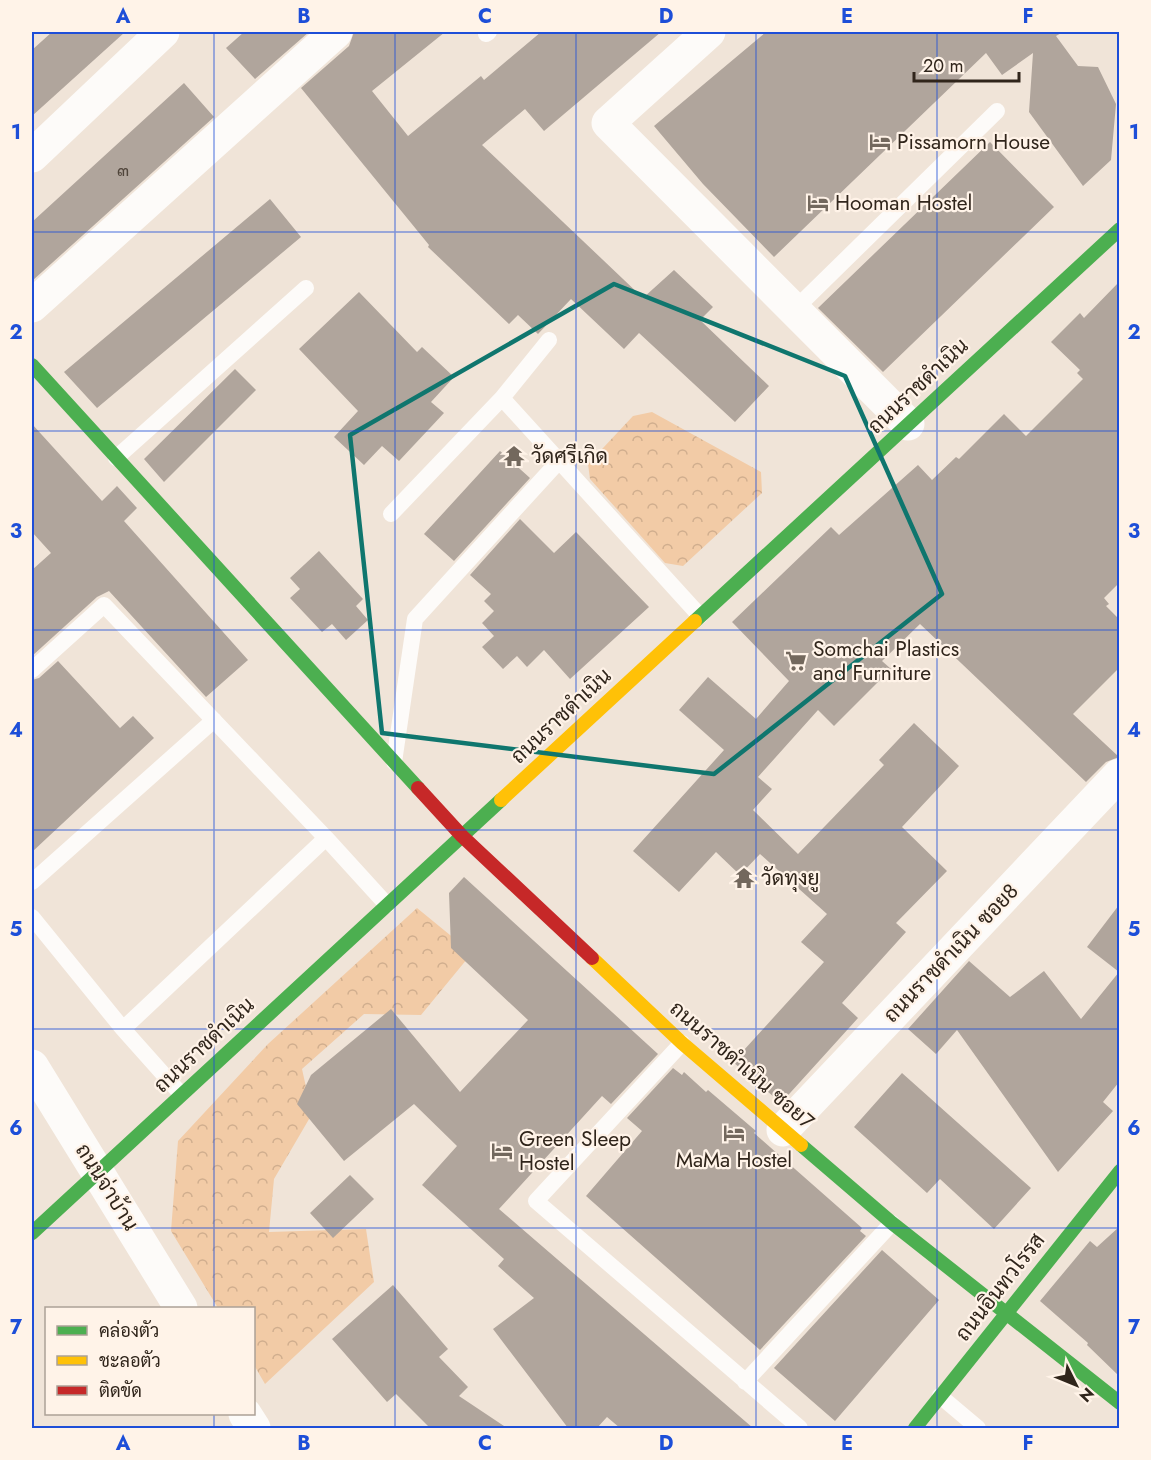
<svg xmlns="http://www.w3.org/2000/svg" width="1151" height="1460" font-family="Jost,Sarabun,sans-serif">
	<defs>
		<pattern id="forest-crowns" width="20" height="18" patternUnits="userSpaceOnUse" patternTransform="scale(1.5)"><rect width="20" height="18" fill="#f2cba6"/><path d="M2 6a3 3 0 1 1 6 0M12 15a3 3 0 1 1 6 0" fill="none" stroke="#d0ae8e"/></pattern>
	</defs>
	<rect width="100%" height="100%" fill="#f0e4d8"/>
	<path fill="url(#forest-crowns)" d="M 652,412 L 761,472 L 762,493 L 683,566 L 665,563 L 590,479 L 588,464 L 633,416 Z
		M 417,908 L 472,953 L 421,1015 L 364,1014 L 302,1069 L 312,1114 L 274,1179 L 269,1232 L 366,1229 L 374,1282 L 265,1384 L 254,1365 L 254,1308 L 218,1308 L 171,1231 L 178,1141 L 268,1044 Z"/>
	<path fill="#b0a59c" d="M 52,32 L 125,32 L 32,116 L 32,50 Z
		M 244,32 L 309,32 L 255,79 L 226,48 Z
		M 354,32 L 445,32 L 372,91 L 408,136 L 481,76 L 484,80 L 541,32 L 661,32 L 544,131 L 525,109 L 482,145 L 643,298 L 674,270 L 713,307 L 700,320 L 769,386 L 735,422 L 639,333 L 624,349 L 571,299 L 538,334 L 518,315 L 509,324 L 428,247 L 429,245 L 301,88 L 349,46 Z
		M 766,32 L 1063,32 L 1056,36 L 1078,66 L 1098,67 L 1116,104 L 1111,160 L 1083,186 L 1029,112 L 1033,53 L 1002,75 L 986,53 L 774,257 L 703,184 L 654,126 Z
		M 184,83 L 214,117 L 32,281 L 32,222 Z
		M 990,142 L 1054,207 L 883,372 L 818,308 Z
		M 270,199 L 301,237 L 97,408 L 64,372 Z
		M 1119,282 L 1119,583 L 1104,598 L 1109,604 L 1106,606 L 1119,619 L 1119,668 L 1073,714 L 1119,757 L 1106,762 L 1086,782 L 920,624 L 882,661 L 891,669 L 834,726 L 818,710 L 758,777 L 772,789 L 753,810 L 798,854 L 884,765 L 879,760 L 914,723 L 959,766 L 902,827 L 947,871 L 896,923 L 906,932 L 842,1003 L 858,1018 L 781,1103 L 733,1062 L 824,962 L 801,942 L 827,914 L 760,854 L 740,875 L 716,852 L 679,892 L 633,851 L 724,750 L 679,710 L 708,677 L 756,719 L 789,681 L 732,622 L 831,527 L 839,535 L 918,465 L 932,480 L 956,457 L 959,459 L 1004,414 L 1026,436 L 1083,379 L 1077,373 L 1080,370 L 1051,342 L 1080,313 L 1084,318 Z
		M 359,292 L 417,352 L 422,347 L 454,377 L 431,402 L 444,413 L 399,461 L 382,446 L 364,465 L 334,437 L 358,411 L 299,349 Z
		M 235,369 L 256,390 L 164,482 L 144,459 Z
		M 32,424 L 102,501 L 117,486 L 137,508 L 124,521 L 248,660 L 206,697 L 109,591 L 97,597 L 32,656 L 32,570 L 51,553 L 32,532 Z
		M 500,451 L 530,478 L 454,561 L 424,534 Z
		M 520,519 L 554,553 L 576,532 L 649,607 L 570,679 L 544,650 L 527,667 L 517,656 L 503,669 L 482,647 L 494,636 L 482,623 L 494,611 L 484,601 L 491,594 L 470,575 Z
		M 319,551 L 363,599 L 356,606 L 368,620 L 346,640 L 332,624 L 322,632 L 290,598 L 300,589 L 290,578 Z
		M 58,661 L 120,728 L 133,716 L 154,738 L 32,852 L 32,680 L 39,678 Z
		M 464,877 L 658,1054 L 611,1104 L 602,1096 L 499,1209 L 753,1428 L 620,1428 L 607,1417 L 597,1428 L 568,1428 L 493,1329 L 534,1298 L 498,1266 L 504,1259 L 422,1185 L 457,1146 L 414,1104 L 344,1161 L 297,1104 L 311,1075 L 391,1009 L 460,1092 L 528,1020 L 451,948 L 449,893 Z
		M 1119,905 L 1119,1082 L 1103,1102 L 1113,1111 L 1058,1172 L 957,1030 L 936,1054 L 908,1029 L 969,961 L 1010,997 L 1044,971 L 1081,1019 L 1119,972 L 1087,947 Z
		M 673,1068 L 682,1075 L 684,1072 L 706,1092 L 708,1090 L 756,1131 L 754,1133 L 862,1228 L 860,1231 L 866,1236 L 760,1350 L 586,1196 L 642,1131 L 627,1118 Z
		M 902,1073 L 1031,1188 L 994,1229 L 940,1179 L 927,1193 L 854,1127 Z
		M 350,1175 L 374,1199 L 333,1238 L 310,1213 Z
		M 1119,1227 L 1119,1376 L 1087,1345 L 1088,1343 L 1040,1301 L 1090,1241 L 1097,1247 Z
		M 882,1250 L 939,1300 L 835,1421 L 774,1368 Z
		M 393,1285 L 448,1349 L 439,1357 L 468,1387 L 459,1396 L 507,1428 L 430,1428 L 396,1394 L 387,1402 L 332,1339 Z"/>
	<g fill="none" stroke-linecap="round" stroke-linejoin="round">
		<path stroke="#fdfbf9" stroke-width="16" d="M 486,34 L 489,32
			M 794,310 L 997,111
			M 549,340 L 502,398 L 700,616
			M 116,458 L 306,288
			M 391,514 L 502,398
			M 32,670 L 104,605 L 326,838
			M 394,762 L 415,619 L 559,461
			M 32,882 L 214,720
			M 32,917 L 123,1029
			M 682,1043 L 536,1201 L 800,1428
			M 181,1094 L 123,1029 L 326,838 L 387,905
			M 745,1382 L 892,1223
			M 940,1396 L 978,1428"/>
		<path stroke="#fdfbf9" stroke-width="33" d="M 709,32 L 608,123 L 908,424
			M 32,156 L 163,32
			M 32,306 L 336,32
			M 32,1066 L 181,1308
			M 783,1130 L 1119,775
			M 245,1414 L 254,1428"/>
		<path stroke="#4caf50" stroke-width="14" d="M 32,365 L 418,788
			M 695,621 L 1120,229
			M 801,1145 L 892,1223 L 1120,1403
			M 32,1233 L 501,800
			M 915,1428 L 1120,1171"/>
		<path stroke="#ffc107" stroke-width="14" d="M 501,800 L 695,621
			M 592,958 L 682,1043 L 801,1145"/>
		<path stroke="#c62828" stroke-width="14" d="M 418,788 L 462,836 L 592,958"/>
	</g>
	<path fill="none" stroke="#0f766e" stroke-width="4.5" stroke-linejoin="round" d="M 614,284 L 845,376 L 942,594 L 714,774 L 382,733 L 350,435 Z"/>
	<path fill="none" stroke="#1d4ed8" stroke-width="1.5" stroke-opacity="0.55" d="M 214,32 L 214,1308M 395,32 L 395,1428M 576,32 L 576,1428M 756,32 L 756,1428M 937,32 L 937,1428M 32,232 L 1120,232M 32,431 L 1120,431M 32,630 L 1120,630M 32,830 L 1120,830M 32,1029 L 1120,1029M 32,1228 L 1120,1228M 214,1414 L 214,1428"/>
	<defs>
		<symbol id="hotel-bare" viewBox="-9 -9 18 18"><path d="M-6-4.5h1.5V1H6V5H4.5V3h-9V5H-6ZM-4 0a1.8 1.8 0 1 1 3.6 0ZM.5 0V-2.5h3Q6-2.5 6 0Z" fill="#73685d" stroke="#fff3e8" stroke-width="2.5" paint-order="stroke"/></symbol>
		<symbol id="temple-bare" viewBox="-9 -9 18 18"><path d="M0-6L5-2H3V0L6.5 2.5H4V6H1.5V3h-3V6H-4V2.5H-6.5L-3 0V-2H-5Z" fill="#73685d" stroke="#fff3e8" stroke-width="2.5" paint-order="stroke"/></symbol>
		<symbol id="supermarket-bare" viewBox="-9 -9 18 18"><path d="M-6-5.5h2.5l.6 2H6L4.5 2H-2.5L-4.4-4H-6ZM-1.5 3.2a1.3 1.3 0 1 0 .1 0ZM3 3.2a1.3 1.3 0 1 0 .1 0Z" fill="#73685d" stroke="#fff3e8" stroke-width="2.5" paint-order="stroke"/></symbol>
	</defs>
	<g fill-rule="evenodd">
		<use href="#hotel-bare" x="865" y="127" width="30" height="30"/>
		<use href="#hotel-bare" x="803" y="188" width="30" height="30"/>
		<use href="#temple-bare" x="499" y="441" width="30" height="30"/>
		<use href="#supermarket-bare" x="781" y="646" width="30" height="30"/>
		<use href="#temple-bare" x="729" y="863" width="30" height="30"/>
		<use href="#hotel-bare" x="719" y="1118" width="30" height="30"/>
		<use href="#hotel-bare" x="487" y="1136" width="30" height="30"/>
	</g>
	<g text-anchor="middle" stroke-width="4.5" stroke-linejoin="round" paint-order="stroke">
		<g font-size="18" fill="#50453b">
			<text x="123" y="176">๓</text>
		</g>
		<g font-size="21" fill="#30251b" stroke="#fff3e8" text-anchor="start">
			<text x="897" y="149">Pissamorn House</text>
			<text x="835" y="210">Hooman Hostel</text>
			<text x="531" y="463">วัดศรีเกิด</text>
			<text x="813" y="656">Somchai Plastics<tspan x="813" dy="24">and Furniture</tspan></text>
			<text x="761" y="885">วัดทุงยู</text>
			<text x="519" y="1146">Green Sleep<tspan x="519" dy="24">Hostel</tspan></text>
			<text x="734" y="1167" text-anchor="middle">MaMa Hostel</text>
		</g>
		<g font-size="21" fill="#30251b" stroke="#fff3e8">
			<text transform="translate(918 386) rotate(-43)" y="7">ถนนราชดำเนิน</text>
			<text transform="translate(561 716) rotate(-43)" y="7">ถนนราชดำเนิน</text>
			<text transform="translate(951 953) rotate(-46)" y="7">ถนนราชดำเนิน ซอย8</text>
			<text transform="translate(204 1045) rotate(-43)" y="7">ถนนราชดำเนิน</text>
			<text transform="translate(742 1065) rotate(41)" y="7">ถนนราชดำเนิน ซอย7</text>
			<text transform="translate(107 1187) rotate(58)" y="7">ถนนจ่าบ้าน</text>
			<text transform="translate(1000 1287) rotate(-52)" y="7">ถนนอินทวโรรส</text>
		</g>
	</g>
	<rect width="1151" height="1460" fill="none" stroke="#fff3e8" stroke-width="66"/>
	<rect x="45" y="1307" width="210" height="108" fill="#fff3e8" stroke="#aca196" stroke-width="1.5"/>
	<rect x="57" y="1326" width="30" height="9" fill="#4caf50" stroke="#aca196" stroke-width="1.5"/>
	<text x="99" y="1337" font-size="18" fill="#30251b">คล่องตัว</text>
	<rect x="57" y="1356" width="30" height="9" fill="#ffc107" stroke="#aca196" stroke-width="1.5"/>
	<text x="99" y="1367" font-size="18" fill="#30251b">ชะลอตัว</text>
	<rect x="57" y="1386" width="30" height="9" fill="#c62828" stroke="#aca196" stroke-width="1.5"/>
	<text x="99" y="1397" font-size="18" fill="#30251b">ติดขัด</text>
	<g transform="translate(1076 1385) rotate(133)" stroke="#fff3e8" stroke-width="4.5" paint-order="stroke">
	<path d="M0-4.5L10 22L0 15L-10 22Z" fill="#30251b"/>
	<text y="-9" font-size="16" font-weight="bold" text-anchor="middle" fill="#30251b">N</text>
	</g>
	<path d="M914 72v9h105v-9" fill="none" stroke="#30251b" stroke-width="3"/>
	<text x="923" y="72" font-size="18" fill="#30251b" stroke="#fff3e8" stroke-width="4.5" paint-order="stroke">20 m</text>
	<rect x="33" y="33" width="1085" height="1394" fill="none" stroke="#1d4ed8" stroke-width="2"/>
	<g font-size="20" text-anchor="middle" font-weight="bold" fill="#1d4ed8">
		<text x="123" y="23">A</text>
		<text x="304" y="23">B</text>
		<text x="485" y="23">C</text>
		<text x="666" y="23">D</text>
		<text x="847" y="23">E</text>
		<text x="1028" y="23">F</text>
		<text x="16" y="139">1</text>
		<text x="1134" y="139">1</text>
		<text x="16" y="339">2</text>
		<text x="1134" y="339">2</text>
		<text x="16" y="538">3</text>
		<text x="1134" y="538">3</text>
		<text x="16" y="737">4</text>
		<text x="1134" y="737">4</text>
		<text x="16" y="936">5</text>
		<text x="1134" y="936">5</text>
		<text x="16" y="1135">6</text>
		<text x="1134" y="1135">6</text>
		<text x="16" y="1334">7</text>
		<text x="1134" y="1334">7</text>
		<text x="123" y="1450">A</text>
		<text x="304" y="1450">B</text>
		<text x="485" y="1450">C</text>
		<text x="666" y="1450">D</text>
		<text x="847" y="1450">E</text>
		<text x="1028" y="1450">F</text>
	</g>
</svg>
